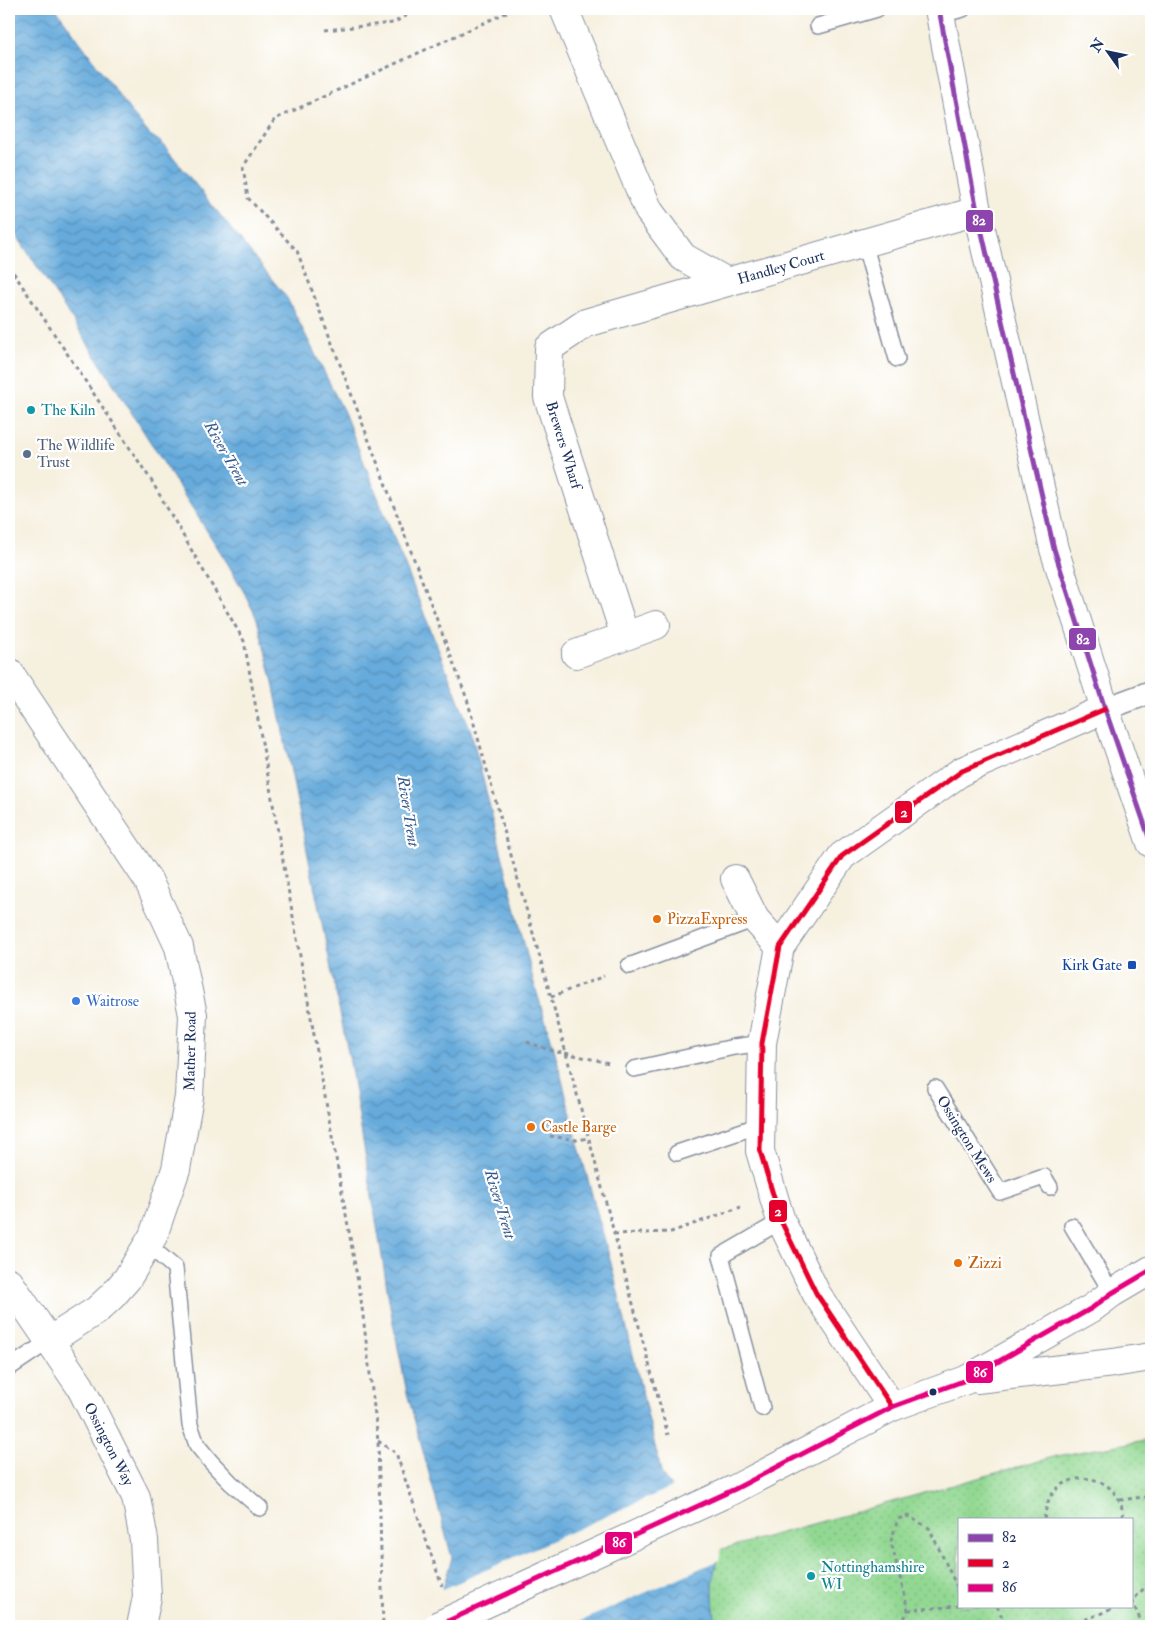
<svg xmlns="http://www.w3.org/2000/svg" width="1160" height="1635" font-family="'IM FELL Double Pica',serif">
	<defs>
		<pattern id="park-dots" width="8" height="8" patternUnits="userSpaceOnUse" patternTransform="scale(1.25)"><rect width="8" height="8" fill="#92d892"/><path d="M2 2h.1M6 6h.1" fill="none" stroke="#7dba80" stroke-width="1.8" stroke-linecap="round"/></pattern>
		<pattern id="water-waves" width="16" height="10" patternUnits="userSpaceOnUse" patternTransform="scale(1.25)"><rect width="16" height="10" fill="#66abdc"/><path d="M0 5q4-4 8 0t8 0" fill="none" stroke="#538cb6"/></pattern>
	</defs>
	<rect width="100%" height="100%" fill="#fff"/>
	<filter id="ink" filterUnits="userSpaceOnUse"><feTurbulence type="fractalNoise" baseFrequency=".02" numOctaves="2"/><feDisplacementMap in="SourceGraphic" scale="10" xChannelSelector="R" yChannelSelector="G"/><feConvolveMatrix kernelMatrix="1 2 1 2 8 2 1 2 1" color-interpolation-filters="sRGB"/></filter>
	<filter id="wash" filterUnits="userSpaceOnUse"><feTurbulence type="fractalNoise" baseFrequency=".0096" numOctaves="4" result="noise"/><feDisplacementMap in="SourceGraphic" scale="20" xChannelSelector="R" yChannelSelector="G"/><feGaussianBlur stdDeviation="1.12" result="paint"/><feColorMatrix in="noise" values="0 0 0 0 0 0 0 0 0 0 0 0 0 0 0 0 0 1.4 0 .05"/><feComposite in="paint" operator="in"/></filter>
	<g filter="url(#wash)">
		<rect width="100%" height="100%" fill="#f6f0df"/>
		<path fill="url(#park-dots)" stroke="#568478" fill-rule="evenodd" d="M 1151,1439 L 1151,1626 L 716,1626 C 712,1596 711,1580 719,1550 L 1057,1456 ZM 959,1519 L 1131,1519 L 1131,1606 L 959,1606 Z"/>
		<path fill="url(#water-waves)" stroke="#406d9d" d="M 9,9 L 56,9 L 134,116 L 150,135 L 162,143 L 287,298 L 344,412 L 439,651 L 471,731 L 534,983 L 555,1052 L 577,1140 L 610,1259 L 662,1475 L 719,1550 C 711,1580 712,1596 716,1626 L 465,1626 L 443,1587 L 452,1558 L 407,1393 L 392,1318 L 350,1062 L 273,683 L 257,619 L 245,594 L 228,564 L 70,316 L 9,224 Z"/>
		<path fill="#f6f0df" d="M 674,1486 L 721,1549 L 719,1560 L 570,1626 L 462,1626 L 441,1590 Z"/>
	</g>
	<g filter="url(#ink)">
		<g fill="none" stroke-linecap="round" stroke-linejoin="round">
			<defs>
				<path id="service" d="M 940,15 L 963,9
					M 818,26 L 877,9
					M 864,243 L 897,359
					M 629,966 L 755,919
					M 634,1069 L 734,1047 L 762,1043
					M 935,1088 L 1000,1192 L 1044,1177 L 1050,1187
					M 677,1153 L 760,1125
					M 1072,1226 L 1112,1293
					M 148,1245 L 175,1268 L 190,1425 L 197,1445 L 211,1462 L 231,1483 L 260,1508
					M 9,1368 L 49,1341
					M 762,1408 L 721,1256 L 781,1221"/>
				<path id="pedestrian" d="M 1105,709 L 1151,692"/>
				<path id="minor" d="M 564,9 L 649,211 L 683,257 L 727,282 L 977,211
					M 625,636 L 548,397 L 549,348 L 586,323 L 727,282
					M 576,654 L 656,625
					M 9,672 L 148,880 L 179,947 L 193,1015 L 189,1097 L 176,1169 L 153,1236 L 127,1279 L 112,1296 L 97,1310 L 49,1341
					M 735,879 L 755,919 L 780,947
					M 9,1282 L 80,1386 L 136,1497 L 144,1540 L 147,1597 L 141,1626
					M 892,1407 L 816,1293 L 781,1221 L 760,1151 L 762,1043 L 780,947 L 842,856 L 962,771 L 1105,709"/>
				<path id="secondary" d="M 939,9 L 977,211 L 1054,549 L 1105,709 L 1151,843
					M 977,1379 L 1113,1363 L 1151,1357
					M 735,1489 L 892,1407 L 966,1380 L 1092,1308 L 1112,1293 L 1151,1270"/>
			</defs>
			<use href="#service" stroke="#88909e" stroke-width="18"/>
			<use href="#pedestrian" stroke="#88909e" stroke-width="25"/>
			<use href="#minor" stroke="#88909e" stroke-width="30"/>
			<use href="#secondary" stroke="#88909e" stroke-width="30"/>
			<path stroke="#88909e" stroke-width="3" stroke-dasharray="4 4" stroke-linecap="butt" d="M 514,9 L 275,119 L 243,167 L 248,198 L 297,251 L 467,699 L 551,997 L 668,1435
				M 325,30 L 393,23 L 419,9
				M 9,266 L 151,480 L 244,641 L 361,1299 L 378,1441 L 383,1626
				M 551,997 L 604,976
				M 527,1042 L 555,1052 L 565,1053 L 609,1063
				M 550,1136 L 577,1140 L 588,1138
				M 614,1234 L 671,1232 L 741,1207
				M 378,1441 L 396,1453 L 442,1586
				M 1120,1500 L 1151,1496
				M 1044,1519 C 1046,1510 1047,1500 1053,1493 C 1078,1464 1124,1481 1123,1519
				M 997,1606 L 1006,1626
				M 908,1610 L 959,1606
				M 901,1626 L 908,1610 L 891,1541 L 898,1519 L 908,1516 L 929,1528 L 959,1591
				M 1080,1626 L 1084,1620 L 1120,1606
				M 1143,1626 L 1132,1601 L 1151,1581"/>
			<use href="#service" stroke="#fff" stroke-width="15"/>
			<use href="#pedestrian" stroke="#fff" stroke-width="22"/>
			<use href="#minor" stroke="#fff" stroke-width="28"/>
			<use href="#secondary" stroke="#fff" stroke-width="28"/>
			<defs>
				<path id="secondary-bridge" d="M 437,1626 L 735,1489"/>
			</defs>
			<use href="#secondary-bridge" stroke="#88909e" stroke-width="30" stroke-linecap="butt"/>
			<use href="#secondary-bridge" stroke="#fff" stroke-width="28"/>
			<defs>
				<path id="bus-1" d="M 939,9 L 977,211 L 1054,549 L 1105,709 L 1151,843"/>
				<path id="bus-2" d="M 892,1407 L 816,1293 L 781,1221 L 760,1151 L 762,1043 L 780,947 L 842,856 L 962,771 L 1105,709"/>
				<path id="bus-3" d="M 437,1626 L 735,1489 L 892,1407 L 966,1380 L 1092,1308 L 1112,1293 L 1151,1270"/>
			</defs>
			<use href="#bus-1" stroke="#fff" stroke-width="9"/>
			<use href="#bus-2" stroke="#fff" stroke-width="9"/>
			<use href="#bus-3" stroke="#fff" stroke-width="9"/>
			<use href="#bus-1" stroke="#8e44ad" stroke-width="5"/>
			<use href="#bus-2" stroke="#e4002b" stroke-width="5"/>
			<use href="#bus-3" stroke="#e5007d" stroke-width="5"/>
		</g>
	</g>
	<g fill="#0f9aa8" stroke="#fff" stroke-width="2">
		<circle cx="31" cy="410" r="5"/>
		<circle cx="811" cy="1576" r="5"/>
	</g>
	<circle fill="#5c6f8a" stroke="#fff" stroke-width="2" cx="27" cy="454" r="5"/>
	<g fill="#e8710a" stroke="#fff" stroke-width="2">
		<circle cx="657" cy="919" r="5"/>
		<circle cx="531" cy="1127" r="5"/>
		<circle cx="958" cy="1263" r="5"/>
	</g>
	<rect fill="#1a4fb4" stroke="#fff" stroke-width="2" x="1127" y="960" width="10" height="10" rx="2.5"/>
	<circle fill="#3f7fe0" stroke="#fff" stroke-width="2" cx="76" cy="1001" r="5"/>
	<circle fill="#1b2f5e" stroke="#fff" stroke-width="2" cx="933" cy="1392" r="4.5"/>
	<g text-anchor="middle" stroke-width="4.5" stroke-linejoin="round" paint-order="stroke">
		<g font-size="15" fill="#1b2f5e" stroke="#fff">
			<text transform="translate(781 267) rotate(-16)" y="5">Handley Court</text>
			<text transform="translate(564 445) rotate(73)" y="5">Brewers Wharf</text>
			<text transform="translate(190 1051) rotate(-89)" y="5">Mather Road</text>
			<text transform="translate(967 1139) rotate(58)" y="5">Ossington Mews</text>
			<text transform="translate(109 1444) rotate(63)" y="5">Ossington Way</text>
		</g>
		<g font-size="15" fill="#0d838f" stroke="#fff" text-anchor="start">
			<text x="41" y="415">The Kiln</text>
			<text x="821" y="1572">Nottinghamshire<tspan x="821" dy="17">WI</tspan></text>
		</g>
		<g font-size="15" fill="#4e5e75" stroke="#fff" text-anchor="start">
			<text x="37" y="450">The Wildlife<tspan x="37" dy="17">Trust</tspan></text>
		</g>
		<g font-size="15" fill="#c56008" stroke="#fff" text-anchor="start">
			<text x="667" y="924">PizzaExpress</text>
			<text x="541" y="1132">Castle Barge</text>
			<text x="968" y="1268">Zizzi</text>
		</g>
		<g font-size="15" fill="#164399" stroke="#fff" text-anchor="end">
			<text x="1122" y="970">Kirk Gate</text>
		</g>
		<g font-size="15" fill="#366cbe" stroke="#fff" text-anchor="start">
			<text x="86" y="1006">Waitrose</text>
		</g>
		<g font-size="16" font-style="italic" fill="#355a8a" stroke="#fff">
			<text transform="translate(227 453) rotate(60)" y="6">River Trent</text>
			<text transform="translate(409 811) rotate(81)" y="6">River Trent</text>
			<text transform="translate(501 1204) rotate(73)" y="6">River Trent</text>
		</g>
	</g>
	<g stroke="#fff" stroke-width="2">
		<rect x="965" y="209" width="29" height="24" rx="5" fill="#8e44ad"/>
		<rect x="1068" y="627" width="29" height="24" rx="5" fill="#8e44ad"/>
		<rect x="894" y="800" width="19" height="24" rx="5" fill="#e4002b"/>
		<rect x="768" y="1199" width="20" height="24" rx="5" fill="#e4002b"/>
		<rect x="965" y="1360" width="29" height="24" rx="5" fill="#e5007d"/>
		<rect x="604" y="1531" width="29" height="24" rx="5" fill="#e5007d"/>
	</g>
	<g font-size="14" text-anchor="middle" font-weight="bold" fill="#fff">
		<text x="979" y="225">82</text>
		<text x="1083" y="644">82</text>
		<text x="904" y="817">2</text>
		<text x="778" y="1216">2</text>
		<text x="980" y="1377">86</text>
		<text x="619" y="1547">86</text>
	</g>
	<rect width="1160" height="1635" fill="none" stroke="#fff" stroke-width="30"/>
	<rect x="958" y="1518" width="175" height="90" fill="#ffffff" stroke="#a4acbf"/>
	<rect x="968" y="1534" width="25" height="8" fill="#8e44ad" stroke="#a4acbf"/>
	<text x="1002" y="1542" font-size="15" fill="#1b2f5e">82</text>
	<rect x="968" y="1559" width="25" height="8" fill="#e4002b" stroke="#a4acbf"/>
	<text x="1002" y="1568" font-size="15" fill="#1b2f5e">2</text>
	<rect x="968" y="1584" width="25" height="8" fill="#e5007d" stroke="#a4acbf"/>
	<text x="1002" y="1592" font-size="15" fill="#1b2f5e">86</text>
	<g transform="translate(1108 52) rotate(303)" stroke="#ffffff" stroke-width="4" paint-order="stroke">
	<path d="M0-4L9 19L0 12L-9 19Z" fill="#1b2f5e"/>
	<text y="-8" font-size="14" font-weight="bold" text-anchor="middle" fill="#1b2f5e">N</text>
	</g>
</svg>
